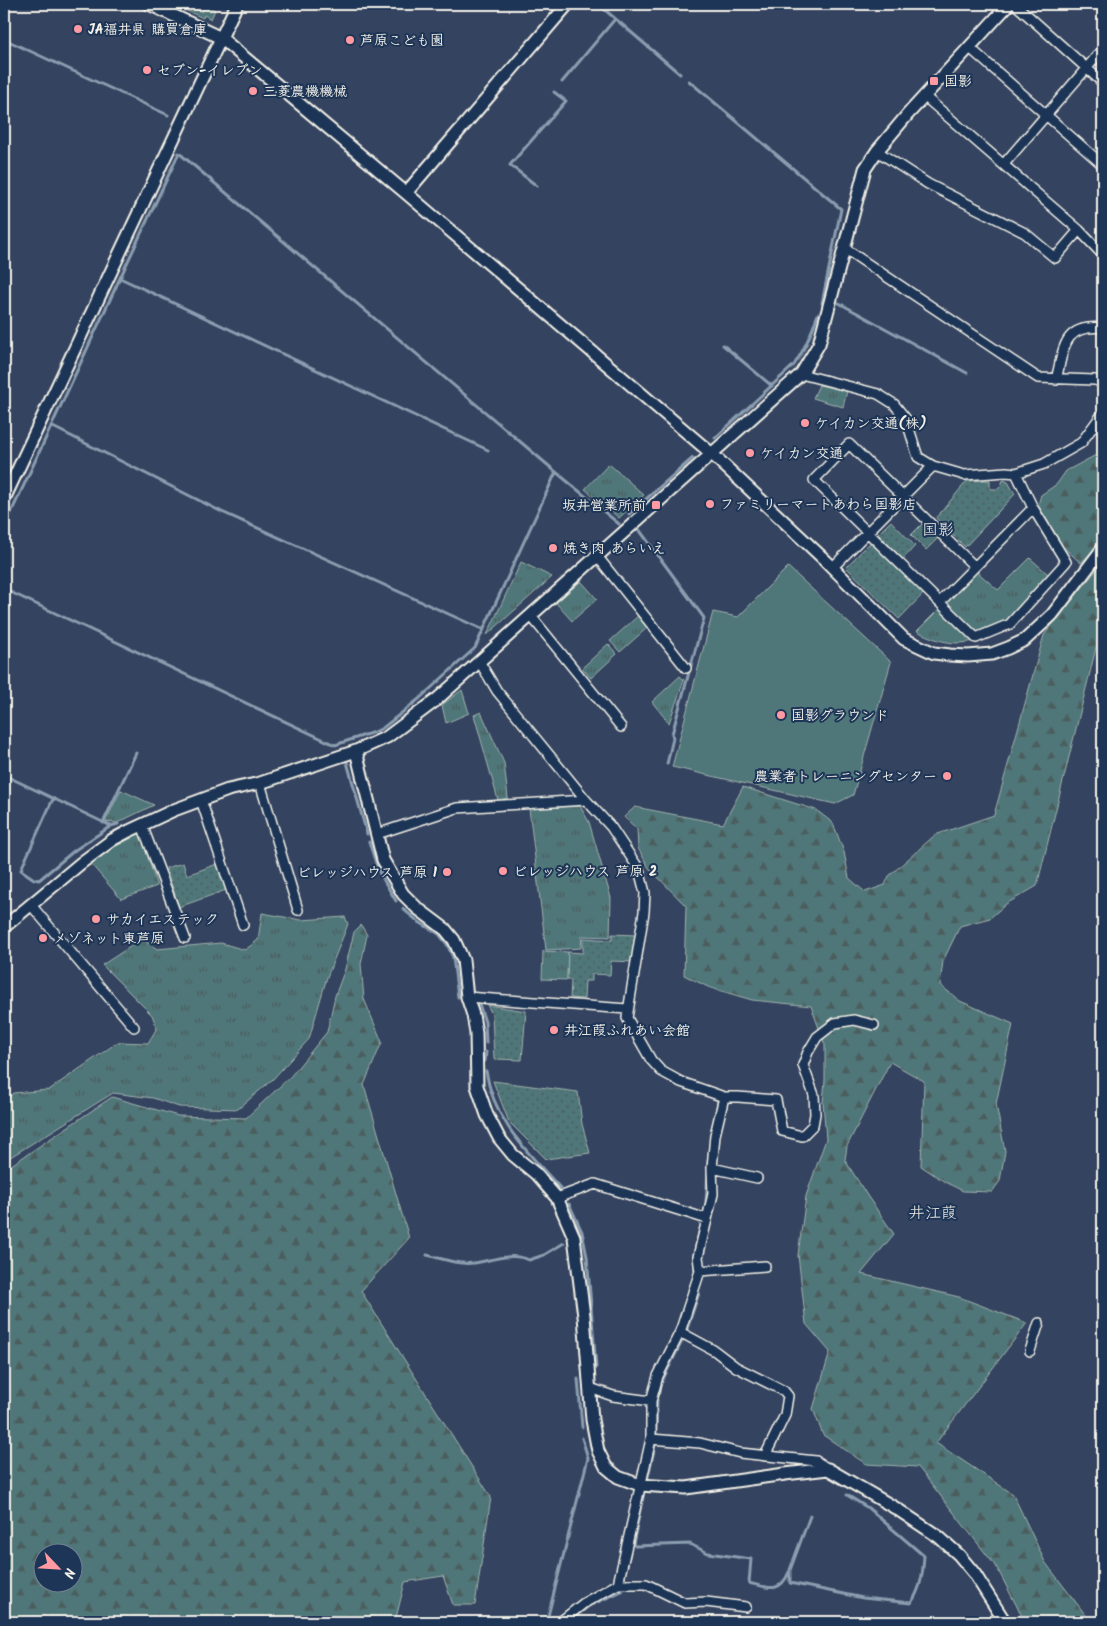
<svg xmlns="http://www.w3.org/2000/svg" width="1107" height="1626" font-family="Kalam,'Klee One',sans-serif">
	<defs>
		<pattern id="grass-tufts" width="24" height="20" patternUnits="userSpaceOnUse" patternTransform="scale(1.25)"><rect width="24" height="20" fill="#4f7679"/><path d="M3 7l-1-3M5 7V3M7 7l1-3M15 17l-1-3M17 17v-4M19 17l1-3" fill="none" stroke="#4c5d5d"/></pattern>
		<pattern id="forest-firs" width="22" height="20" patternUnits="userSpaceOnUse" patternTransform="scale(1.25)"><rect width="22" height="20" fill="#4f7679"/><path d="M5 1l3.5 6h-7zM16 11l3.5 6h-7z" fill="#4c5d5d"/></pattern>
		<pattern id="park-dots" width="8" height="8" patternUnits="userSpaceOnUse" patternTransform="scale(1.25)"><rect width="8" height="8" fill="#4f7679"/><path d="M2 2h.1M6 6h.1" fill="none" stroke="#4c5d5d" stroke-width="1.8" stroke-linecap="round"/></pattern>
	</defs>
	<rect width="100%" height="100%" fill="#34435f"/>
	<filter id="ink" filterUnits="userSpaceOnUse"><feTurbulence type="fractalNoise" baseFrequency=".02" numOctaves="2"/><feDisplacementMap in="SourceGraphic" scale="10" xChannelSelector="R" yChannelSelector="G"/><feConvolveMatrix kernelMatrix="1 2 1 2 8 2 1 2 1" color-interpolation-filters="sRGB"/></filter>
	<g filter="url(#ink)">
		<path fill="url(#grass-tufts)" stroke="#a2b4b0" d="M 172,4 L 184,4 L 202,12 L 205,5 L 215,10 L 211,19 L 204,15 L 203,18 Z
			M 819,385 L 847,391 L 843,407 L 813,398 Z
			M 609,464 L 644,495 L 619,518 L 585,489 Z
			M 1030,558 L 1049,575 L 1008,620 L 979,633 L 944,602 L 975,570 L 998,590 Z
			M 521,562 L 552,577 L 487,635 Z
			M 581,581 L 597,599 L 572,621 L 556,603 Z
			M 940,608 L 974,641 C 954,646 936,641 917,631 Z
			M 638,616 L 648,627 L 620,652 L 610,641 Z
			M 608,644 L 617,654 L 591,678 L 582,668 Z
			M 680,676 L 684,680 L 669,723 L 652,702 Z
			M 462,690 L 469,713 L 446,723 L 442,705 Z
			M 481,712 L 504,763 L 508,798 L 498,800 L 474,715 Z
			M 121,790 L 154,805 L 117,823 L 105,822 Z
			M 580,806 L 589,822 L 611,898 L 610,937 L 582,936 L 581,948 L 546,950 L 529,808 Z
			M 140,832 L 157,886 L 121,899 L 90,863 L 119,842 Z
			M 262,913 L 301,920 L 345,917 L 348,924 L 327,977 L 309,1039 L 273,1079 L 238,1109 L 179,1107 L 153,1098 L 113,1093 L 4,1161 L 4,1102 L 13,1093 L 49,1090 L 118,1042 L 148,1043 L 157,1028 L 152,1015 L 102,965 L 142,939 L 157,949 L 221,943 L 245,950 L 258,940 Z
			M 543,951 L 568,952 L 567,980 L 542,979 Z"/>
		<path fill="url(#forest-firs)" stroke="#a2b4b0" fill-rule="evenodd" d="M 1096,455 L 1103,464 L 1103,540 L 1081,563 L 1064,548 L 1038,505 L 1041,495 L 1057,484 L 1066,471 Z
			M 1103,562 L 1103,627 L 1096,648 L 1037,886 L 1006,904 L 990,918 L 960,926 L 943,961 L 940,985 L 960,1001 L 1013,1024 L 996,1104 L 1005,1151 L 1000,1181 L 992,1192 L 963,1191 L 945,1182 L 921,1166 L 924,1081 L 890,1062 L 847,1146 L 845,1160 L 868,1197 L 894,1234 L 861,1274 L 959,1297 L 1027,1323 L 936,1443 L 1013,1494 L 1045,1562 L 1091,1622 L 1025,1622 L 997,1568 L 918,1467 L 866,1464 L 823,1435 L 813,1409 L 830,1352 L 806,1324 L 798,1255 L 806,1196 L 826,1139 L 823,1102 L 825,1080 L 825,1045 L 811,1006 L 752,1000 L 708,987 L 684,975 L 686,906 L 649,868 L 638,848 L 637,829 L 624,817 L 635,807 L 723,824 L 743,787 L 816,810 L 833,823 L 844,852 L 849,878 L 865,892 L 885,885 L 889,876 L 935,835 L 994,815 L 1044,635 Z
			M 361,925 L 367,935 L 361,964 L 364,999 L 382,1042 L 364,1085 L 409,1238 L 361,1291 L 491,1497 L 475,1605 L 453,1605 L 443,1576 L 405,1582 L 395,1622 L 4,1622 L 4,1170 L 112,1097 L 178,1116 L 246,1118 L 290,1077 L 327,1032 L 335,996 L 345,969 L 354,932 ZM 42,1554 L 72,1554 L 72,1584 L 42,1584 Z"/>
		<path fill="url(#park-dots)" stroke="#a2b4b0" d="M 990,480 L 990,488 L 992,489 L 998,489 L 1001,486 L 1003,480 L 1008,482 L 1015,494 L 965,547 L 936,518 L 967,481 Z
			M 891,521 L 915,546 L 903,559 L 878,534 Z
			M 924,522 L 939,537 L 926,550 L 911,535 Z
			M 872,541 L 924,593 L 899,619 L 846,567 Z
			M 183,863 L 187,875 L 217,864 L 226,890 L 179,907 L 166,868 Z
			M 612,934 L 636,935 L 635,962 L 611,961 L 610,975 L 592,974 L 592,981 L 585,981 L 584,999 L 570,998 L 571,980 L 567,980 L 568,952 L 583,953 L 583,938 L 612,940 Z
			M 487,1005 L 526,1011 L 522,1060 L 494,1059 L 492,1014 Z
			M 493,1081 L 578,1092 L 582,1124 L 590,1153 L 546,1159 L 509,1122 Z"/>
		<path fill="#4f7679" stroke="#a2b4b0" d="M 788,567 L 891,662 L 853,795 L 835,804 L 672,767 L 713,612 L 738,617 Z"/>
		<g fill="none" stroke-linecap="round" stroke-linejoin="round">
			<path stroke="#8b9eb0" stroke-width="3" d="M 598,4 L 680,74
				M 4,39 L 168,115
				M 689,81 L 841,209 L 822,303
				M 562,82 L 615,19
				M 537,186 L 510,165 L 566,101 L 554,92
				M 120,278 L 179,153 L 556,472
				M 839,303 L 967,373
				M 723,345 L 772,386
				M 51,426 L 222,512 L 484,630
				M 715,438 L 794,365 C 805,349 812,332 818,314
				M 629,514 L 693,458
				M 4,528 L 120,278 L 488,450
				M 638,528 L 704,618 L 672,734 L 673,738 L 667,764
				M 4,589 L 335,745 L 377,731 L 384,727 L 419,699 L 475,648 L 556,472 L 619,524
				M 347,762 L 367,834
				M 4,775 L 111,826 L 118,824
				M 53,799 L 22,867 L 21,870 L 34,879 L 39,880 L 75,850 L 111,826
				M 103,823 L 136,753
				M 369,842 L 379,872 L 396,901
				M 403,909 L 419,922 L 439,934 L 447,944 L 453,957 L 458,997
				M 479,1004 L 485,1022 L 486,1043
				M 485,1061 L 486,1052
				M 486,1071 C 494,1122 528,1152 561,1189
				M 663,1076 L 677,1085 L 700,1093
				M 711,1097 L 718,1100 L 717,1108
				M 569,1204 L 582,1232 L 587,1257 L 596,1367
				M 705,1210 C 708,1188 707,1166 710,1144
				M 427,1255 C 443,1259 458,1265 474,1263 C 493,1260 511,1252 529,1260 L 544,1255 L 564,1243
				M 695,1275 L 694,1255 L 699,1232
				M 689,1289 L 693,1281
				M 687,1329 L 699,1293
				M 578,1379 L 582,1427
				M 659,1393 L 660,1385 L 683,1339
				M 656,1433 L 657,1400
				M 648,1477 L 655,1446
				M 644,1492 L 633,1544 L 635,1546 L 690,1544 L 708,1553 L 751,1559 L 749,1583 C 769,1588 780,1594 789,1572
				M 810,1516 L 790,1570 L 790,1583 L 863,1598 L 911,1603 C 921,1589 923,1572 924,1556 L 868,1508 L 847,1495
				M 623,1581 L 630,1553
				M 548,1616 L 588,1458 L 582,1438
				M 568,1622 L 589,1606 L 622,1591"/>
			<defs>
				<path id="minor" d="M 1015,4 L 1103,83
					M 970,48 L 1103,165
					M 924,96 L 1079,230 L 1103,255
					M 877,151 L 928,184 L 1025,233 L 1055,258 L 1079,230
					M 1004,164 L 1103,49
					M 844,248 L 1038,378 L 1095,380 L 1103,383
					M 801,374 L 878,394 L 894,404 L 906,419 L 918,457 L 933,466 L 964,475 L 1006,472 L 1016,473 L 1044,464 L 1081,443 L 1103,413
					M 1056,380 C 1064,348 1063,324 1103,328
					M 597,556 L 686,668
					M 974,566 L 849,444 L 814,480 L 976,638 L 1010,624 L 1066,562 L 1033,508 L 1016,473
					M 832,568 L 933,466
					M 940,602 L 1033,508
					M 531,616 L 621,727
					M 479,661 L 497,691 L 586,800 L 611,827 L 639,869 L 645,893 L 644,912 L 627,1018 L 651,1060 L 661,1071 L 681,1082 L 724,1097 L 738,1097 L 776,1100 L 782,1131 L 802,1136 L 813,1125 L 815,1114 L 814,1095 L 803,1065 L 808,1052 L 817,1037 L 835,1023 L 854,1020 L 874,1025
					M 260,783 L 298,910
					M 201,800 L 243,925
					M 142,825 L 185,938
					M 377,834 L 457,808 L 586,800
					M 31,905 L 134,1027
					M 467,997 L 627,1009
					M 712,1168 L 757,1178
					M 557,1198 L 595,1184 L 707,1219
					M 700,1271 L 765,1266
					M 680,1332 L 715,1351 L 736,1367 L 784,1391 L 788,1396 L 785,1415 L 765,1456
					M 1030,1351 L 1039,1323
					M 590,1388 L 613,1396 L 651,1401
					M 651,1439 L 700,1443 L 740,1453 L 816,1461 L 828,1469
					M 618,1584 L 646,1584 L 685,1603 L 706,1602 L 746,1607
					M 560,1622 L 584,1603 L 618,1584 L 651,1439 L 651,1401 L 658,1376 L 680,1332 L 700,1271 L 698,1257 L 713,1194 L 712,1168 L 715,1135 L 724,1097"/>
				<path id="tertiary" d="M 149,4 L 221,38 L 406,193 L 712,454 L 826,561 L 904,639 L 934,653 L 950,655 L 968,656 L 992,654 L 1008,648 L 1025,640 L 1052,615 L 1103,548
					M 406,193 L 568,4
					M 4,499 L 237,4
					M 356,751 L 383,860 L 403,894 L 417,908 L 445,929 L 454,940 L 463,960 L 467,997 L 473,1015 L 476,1033 L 477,1086 L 487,1115 L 499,1138 L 513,1155 L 536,1174 L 557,1198 L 574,1237 L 584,1316 L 592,1420 L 598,1451 L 606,1467 L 618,1477 L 640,1485 L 686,1488 L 785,1474 L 828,1469 L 897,1509 L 939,1537 L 959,1555 L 974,1573 L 1005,1622
					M 4,927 L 81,863 L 112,840 L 129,831 L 174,810 L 228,790 L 260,783 L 356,751 L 387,737 L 435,701 L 801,374 L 819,344 L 865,169 L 877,151 L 908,114 L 1009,4"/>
			</defs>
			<use href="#minor" stroke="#f4f1e8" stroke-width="12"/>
			<use href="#tertiary" stroke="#f4f1e8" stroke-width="15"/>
			<use href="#minor" stroke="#1d3557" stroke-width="9"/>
			<use href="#tertiary" stroke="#1d3557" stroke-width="11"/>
		</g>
	</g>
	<g fill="#ff9aa2" stroke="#1d3557" stroke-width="2">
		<circle cx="78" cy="29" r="5"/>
		<circle cx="350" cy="40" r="5"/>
		<circle cx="147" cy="70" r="5"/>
		<rect x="929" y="76" width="10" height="10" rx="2.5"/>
		<circle cx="253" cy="91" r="5"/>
		<circle cx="805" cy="423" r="5"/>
		<circle cx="750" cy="453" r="5"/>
		<circle cx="710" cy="504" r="5"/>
		<rect x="651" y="500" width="10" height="10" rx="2.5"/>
		<circle cx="553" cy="548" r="5"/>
		<circle cx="781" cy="715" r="5"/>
		<circle cx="947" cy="776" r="5"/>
		<circle cx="503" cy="871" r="5"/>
		<circle cx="447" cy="872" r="5"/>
		<circle cx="96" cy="919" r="5"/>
		<circle cx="43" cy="938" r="5"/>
		<circle cx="554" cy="1030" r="5"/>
	</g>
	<g text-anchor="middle" stroke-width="4" stroke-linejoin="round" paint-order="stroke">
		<g font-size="14" font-weight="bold" fill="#f4f1e8" stroke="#1d3557" text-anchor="start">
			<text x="88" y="34">JA福井県 購買倉庫</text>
			<text x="360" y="45">芦原こども園</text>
			<text x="157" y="75">セブン-イレブン</text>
			<text x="944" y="86">国影</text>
			<text x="263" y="96">三菱農機機械</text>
			<text x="815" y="428">ケイカン交通(株)</text>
			<text x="760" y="458">ケイカン交通</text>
			<text x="720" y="509">ファミリーマートあわら国影店</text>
			<text x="646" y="510" text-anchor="end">坂井営業所前</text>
			<text x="563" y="553">焼き肉 あらいえ</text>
			<text x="791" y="720">国影グラウンド</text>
			<text x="937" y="781" text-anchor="end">農業者トレーニングセンター</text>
			<text x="513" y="876">ビレッジハウス 芦原 2</text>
			<text x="437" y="877" text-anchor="end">ビレッジハウス 芦原 1</text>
			<text x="106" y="924">サカイエステック</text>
			<text x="53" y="943">メゾネット東芦原</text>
			<text x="564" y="1035">井江葭ふれあい会館</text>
		</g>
		<g font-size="16" fill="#f4f1e8" stroke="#1d3557">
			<text x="938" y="535">国影</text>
			<text x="933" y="1218">井江葭</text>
		</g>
	</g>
	<rect width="1107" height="1626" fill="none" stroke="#1d3557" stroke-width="20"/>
	<rect x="10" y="10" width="1087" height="1606" fill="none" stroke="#f4f1e8" stroke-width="2" filter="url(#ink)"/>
	<g transform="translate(58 1568) rotate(115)"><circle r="24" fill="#1d3557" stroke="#738091"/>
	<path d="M0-4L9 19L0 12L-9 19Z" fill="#ff9aa2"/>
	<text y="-8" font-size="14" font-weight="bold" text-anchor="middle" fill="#f4f1e8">N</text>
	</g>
</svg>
